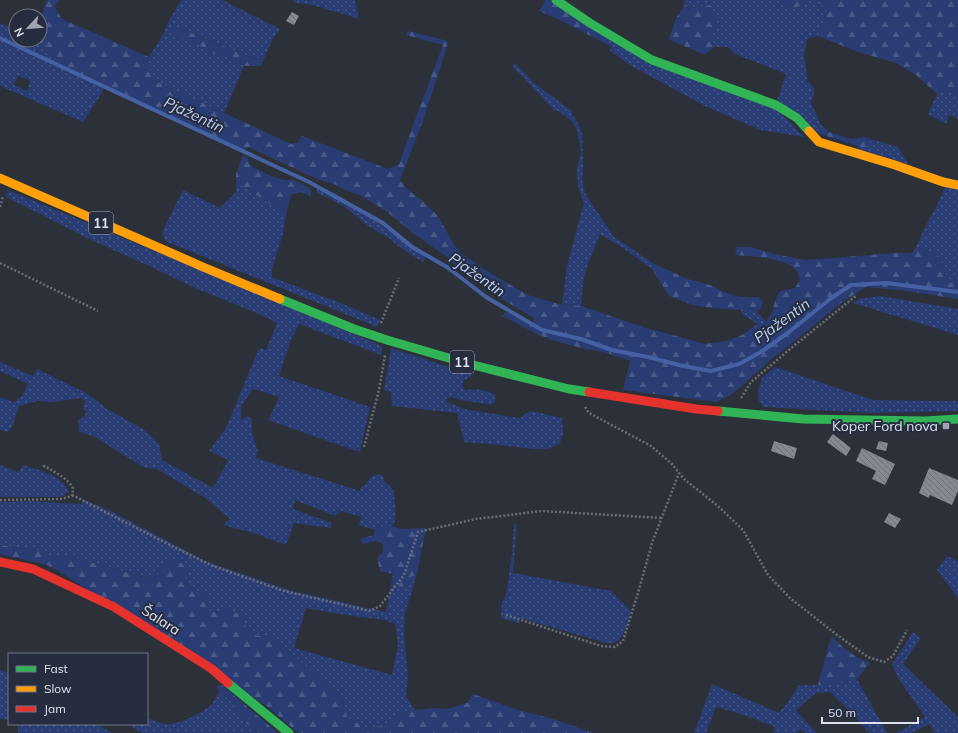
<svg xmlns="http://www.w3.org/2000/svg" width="958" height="733" font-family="Mulish,sans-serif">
	<defs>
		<pattern id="grass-dots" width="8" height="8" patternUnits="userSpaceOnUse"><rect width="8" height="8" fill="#293c73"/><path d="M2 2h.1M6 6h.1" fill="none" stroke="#485887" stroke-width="1.8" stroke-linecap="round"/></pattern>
		<pattern id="forest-firs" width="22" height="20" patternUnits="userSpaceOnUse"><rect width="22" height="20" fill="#293c73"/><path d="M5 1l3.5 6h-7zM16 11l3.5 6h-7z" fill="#485887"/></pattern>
		<pattern id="building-back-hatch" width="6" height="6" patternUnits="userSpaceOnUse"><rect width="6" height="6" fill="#858991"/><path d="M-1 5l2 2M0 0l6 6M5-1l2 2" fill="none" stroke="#6e7177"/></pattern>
	</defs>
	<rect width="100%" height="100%" fill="#2c3039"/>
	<path fill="url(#grass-dots)" fill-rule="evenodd" d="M 181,0 L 222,0 L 280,29 L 273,39 L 264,59 L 253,58 L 246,55 L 174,26 L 172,34 L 195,43 L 213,53 L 230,58 L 244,66 L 224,113 L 155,81 L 149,69 L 149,57 L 165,31 L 167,24 Z
		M 293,0 L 355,0 L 359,19 L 313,5 L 296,3 Z
		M 684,0 L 779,0 L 784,4 L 797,9 L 804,0 L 812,0 L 822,5 L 825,19 L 818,36 L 807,39 L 804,55 L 807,76 L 807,81 C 817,89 815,90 811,103 L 821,125 L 817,133 L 776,103 L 786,74 L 735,54 L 728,47 L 714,47 L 709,35 L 711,5 L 699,7 L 683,8 Z
		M 0,23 L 16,29 L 16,40 L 40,40 L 40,33 L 55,60 L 83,79 L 104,87 L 101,94 L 83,122 L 0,86 ZM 18,76 L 30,81 L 27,91 L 14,85 Z
		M 611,38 L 776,108 L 804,137 L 760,130 L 705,106 L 635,68 L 610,51 L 611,47 L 606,44 Z
		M 515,63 L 534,83 L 573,112 L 572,115 L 578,123 L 582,133 L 583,168 L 582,180 L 585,192 L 591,203 L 615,238 L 631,248 L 645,258 L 654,264 L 652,269 L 623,248 L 600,234 L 586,269 L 583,283 L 581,306 L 562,304 L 567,265 L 584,203 L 578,186 L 577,171 L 581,150 L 577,130 L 573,122 L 558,111 L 555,111 L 513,67 Z
		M 941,89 L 958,95 L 958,119 L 949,115 L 946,124 L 928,114 L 937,94 Z
		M 868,138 L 898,147 L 908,164 L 855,148 L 870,144 Z
		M 236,182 L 286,214 L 283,234 L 272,269 L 272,277 L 326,298 L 334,300 L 380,320 L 377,327 L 165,241 L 162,232 L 183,190 L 220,208 L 236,192 Z
		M 946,185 L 958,187 L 958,280 L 951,283 L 945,273 L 942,263 L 937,254 L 916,247 L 925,227 L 935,209 Z
		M 319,187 L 337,194 L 347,202 L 365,212 L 374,220 L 397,235 L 406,239 L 423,253 L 425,256 L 425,259 L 423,262 L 398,246 L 390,239 L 367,225 L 342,205 L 316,192 L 317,189 Z
		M 8,190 L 382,346 L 381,355 L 299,324 L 291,340 L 279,376 L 370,407 L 360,452 L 330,442 L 268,420 L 279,397 L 253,389 L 241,406 L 241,420 L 248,416 L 252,420 C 251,431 253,440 258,450 L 256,458 L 360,491 L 361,487 L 366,485 C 369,477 373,474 382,475 L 385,482 L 389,485 L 394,491 L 395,506 L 395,521 L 392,526 L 384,526 L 375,530 L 359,525 L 361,517 L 341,511 L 335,516 L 295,500 L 293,509 L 332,523 L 331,528 L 294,523 L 286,545 L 253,533 L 223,525 L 230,519 L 207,499 L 157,469 L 145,468 L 93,436 L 79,432 L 78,420 L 84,417 L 86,413 L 83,407 L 85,401 L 81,398 L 54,402 L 38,401 L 19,406 L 13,425 L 9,432 L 0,430 L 0,397 L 14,402 L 22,396 L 28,384 L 0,371 L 0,362 L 33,376 L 37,369 L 88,394 L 107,409 L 143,429 L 148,433 L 159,444 L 162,460 L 213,488 L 228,460 L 209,451 L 226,428 L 259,348 L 266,350 L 277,323 L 259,314 L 195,288 L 149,266 L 89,239 L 6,197 Z
		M 880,296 L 958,309 L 958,335 L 853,303 L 859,299 Z
		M 740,309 L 757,311 L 766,322 L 758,324 L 743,315 Z
		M 391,348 L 473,375 L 463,381 L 462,386 L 465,390 C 474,389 487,389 495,395 L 495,402 L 492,405 L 460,400 L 452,397 L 447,398 L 447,402 L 464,409 L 519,418 L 531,411 L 562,418 L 563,433 L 560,444 L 547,449 L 533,449 L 500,445 L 464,442 L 457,413 L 392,406 L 391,392 L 384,391 Z
		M 775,367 L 873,400 L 958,401 L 958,411 L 872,413 L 763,407 L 759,401 L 758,392 L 762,378 Z
		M 0,465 L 18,472 L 23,465 C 40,471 61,474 69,492 L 61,497 L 0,497 Z
		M 82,499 L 111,511 L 205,561 L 292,591 L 386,612 L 392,579 L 400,587 L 406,586 L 411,577 L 417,574 L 405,614 L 404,636 L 408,676 L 406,696 L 415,710 L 398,714 L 382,726 L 366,728 L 347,717 L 341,695 L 326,684 L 283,646 L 270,636 L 258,636 L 245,626 L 218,611 L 210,612 L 207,603 L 207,597 L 204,593 L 195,591 L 185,583 L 166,561 L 159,574 L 151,579 L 68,556 L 56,558 L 40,551 L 0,545 L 0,502 L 31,501 L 77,504 L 82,503 ZM 306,608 L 346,615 L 385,620 L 395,624 L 398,645 L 392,675 L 294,648 Z
		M 517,524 L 513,573 L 611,591 L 629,609 L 631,610 C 628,620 625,641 613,643 C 612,643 607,643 606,643 L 533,622 L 520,618 L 519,623 L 501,618 L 502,602 L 506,595 L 512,554 L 514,525 Z
		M 947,556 L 958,561 L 958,598 L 937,570 Z
		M 913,632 L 919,636 L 920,639 L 903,664 L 958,717 L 958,733 L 935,733 L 929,724 L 912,733 L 896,733 L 925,717 L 898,678 L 892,664 Z
		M 0,670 L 9,673 L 9,720 L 0,719 Z
		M 857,679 L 887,733 L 869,733 L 855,717 L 830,692 L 816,693 L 796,710 L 817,733 L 805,733 L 801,729 L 796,733 L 774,733 L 775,727 L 741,714 L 716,707 L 706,733 L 694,733 L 712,684 L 779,713 L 788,702 L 799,685 L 818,685 L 825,686 L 835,683 Z
		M 219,692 L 231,701 L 244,721 L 256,732 L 256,733 L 142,733 L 127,724 L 147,724 L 147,718 C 153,720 159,723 165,724 C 176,726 206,712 213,703 C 215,699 217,695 219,692 Z
		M 18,724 L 97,724 L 112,733 L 18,733 Z"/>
	<path fill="url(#forest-firs)" d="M 46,0 L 60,0 L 54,6 L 62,19 L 149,57 L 149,69 L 155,81 L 291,144 L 297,143 L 302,136 L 388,169 L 399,164 L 413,125 L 443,45 L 406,35 L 408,31 L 448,41 L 445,53 L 421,126 L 400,180 L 408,190 L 420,199 L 438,216 L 453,243 L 461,253 L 490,273 L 528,295 L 559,304 L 581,306 L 643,327 L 705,344 L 727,341 L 742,335 L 758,324 L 766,322 L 772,313 L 775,301 L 780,291 L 795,288 L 800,280 C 799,278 798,274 797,271 C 789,258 749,256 735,255 L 737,247 L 751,247 L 774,254 L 805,260 L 834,258 L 892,253 L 912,253 L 916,247 L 937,254 L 942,263 L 945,273 L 951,283 L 958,280 L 958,299 L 906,291 L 866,287 L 841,303 L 801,336 L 769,361 L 744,384 L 732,394 L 717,402 L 623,390 L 630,361 L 604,352 L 581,348 L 552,340 L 537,334 L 502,316 L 506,312 L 533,325 L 534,318 L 500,298 L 483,286 L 450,261 L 447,257 L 413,233 L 386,211 L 360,195 L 347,191 L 334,184 L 317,179 L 248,147 L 244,151 L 154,108 L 83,79 L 55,60 L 40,33 L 40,24 Z
		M 543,0 L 550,0 L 611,38 L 606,44 L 560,20 L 539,11 L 545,1 Z
		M 779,0 L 804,0 L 797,9 L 784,4 Z
		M 812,0 L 958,0 L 958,95 L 941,89 L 937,94 L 916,75 L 896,63 L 858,52 L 818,36 L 825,19 L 822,5 Z
		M 711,5 L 718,24 L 709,35 L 714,47 L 705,55 L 670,40 L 669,38 L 676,18 L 683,8 L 699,7 Z
		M 174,26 L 246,55 L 253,58 L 264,59 L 261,66 L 244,66 L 230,58 L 213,53 L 195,43 L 171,34 Z
		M 821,125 L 829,132 L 851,139 L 864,137 L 868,138 L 870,144 L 867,149 L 817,133 Z
		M 243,155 L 247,157 L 251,166 L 271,176 L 284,180 L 292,180 L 301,183 L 311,190 L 311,197 L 301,192 L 291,195 L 286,214 L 236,182 L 236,173 Z
		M 654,264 L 688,279 L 710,285 L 724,292 L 740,297 L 759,297 L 763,302 L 761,308 L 757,311 L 710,308 L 693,305 L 669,296 L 652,269 Z
		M 384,526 L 392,526 L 401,529 L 426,528 L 417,574 L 411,577 L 406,586 L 400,587 L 392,579 L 393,574 L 380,571 L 377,558 L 383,552 L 383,544 L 377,541 L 363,544 L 360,539 L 374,535 L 375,530 Z
		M 0,545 L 40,551 L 56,558 L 68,556 L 150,579 L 159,574 L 166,561 L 178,561 L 187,567 L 185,584 L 195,591 L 204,593 L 207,597 L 207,603 L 210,612 L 218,611 L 225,607 L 242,616 L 245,626 L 258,636 L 270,636 L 283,646 L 326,684 L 341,695 L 347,717 L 366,728 L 382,726 L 398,714 L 415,710 L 436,708 L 447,709 L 467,703 L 473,694 L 518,710 L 553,719 L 594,733 L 298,733 L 268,707 L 65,575 L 47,565 L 0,554 Z
		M 833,637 C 842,648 856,658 870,663 L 857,679 L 835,683 L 825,686 L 818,685 L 830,640 Z
		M 222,685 L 278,733 L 258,733 L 244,721 L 231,701 L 219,692 L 217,686 Z"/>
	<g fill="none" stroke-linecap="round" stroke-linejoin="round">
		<path stroke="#4660a4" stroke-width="4" d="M 0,38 L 309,182 L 383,223 L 412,247 L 447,267 L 486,297 L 542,330 L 581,339 L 612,350 L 648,357 L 683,366 L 711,371 L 739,364 L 761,352 L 789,332 L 830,299 L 851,285 L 886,283 L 958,292"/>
	</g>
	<path fill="url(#building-back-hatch)" d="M 292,12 L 299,16 L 294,25 L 286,21 Z
		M 833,434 L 851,448 L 846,456 L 827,442 Z
		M 774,441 L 797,448 L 794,459 L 771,451 Z
		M 879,441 L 888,443 L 886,451 L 876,449 Z
		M 862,448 L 895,464 L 885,485 L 872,479 L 876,471 L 856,461 Z
		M 929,468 L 958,480 L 958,491 L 952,505 L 930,495 L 929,498 L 919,493 Z
		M 889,513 L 901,519 L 895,528 L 884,522 Z"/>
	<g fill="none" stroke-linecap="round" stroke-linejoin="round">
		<path stroke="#6a6d74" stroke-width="2.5" stroke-dasharray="2 2" stroke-linecap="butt" d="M 0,207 L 3,196
			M 0,263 L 98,311
			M 381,323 L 399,278
			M 741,398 L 751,382 L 790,349 L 857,295
			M 585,407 L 589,413 L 651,446 L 672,464 L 684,479 L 719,507 L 743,530 L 768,575 L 790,598 L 837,635 L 868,657 L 884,662 L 893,656 L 907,630
			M 364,447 L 379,390 L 385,355
			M 72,495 L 172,546 L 213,566 L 284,591 L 370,611 L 380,606 L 404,575 L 418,532 L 476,519 L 542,511 L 662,518
			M 0,500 L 61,499 L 72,496 C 72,494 73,492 73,489 C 71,480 50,469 42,465
			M 506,615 L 601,646 L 615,647 L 623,641 L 638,593 L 652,543 L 679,473"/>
		<path stroke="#30b455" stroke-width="9" d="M 556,0 L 590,23 L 652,60 L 776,105 L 797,118 L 809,131
			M 280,299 L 354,329 L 387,340 L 469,364 L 569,389 L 589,392
			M 718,411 L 803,419 L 925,421 L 958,419
			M 228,683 L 289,733"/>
		<path stroke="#ff9f0a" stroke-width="9" d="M 809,131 L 819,142 L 895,165 L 943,182 L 958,185
			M 0,178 L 203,267 L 280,299"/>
		<path stroke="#e5322d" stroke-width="9" d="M 589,392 L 696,409 L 718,411
			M 0,562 L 33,569 L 114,607 L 212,669 L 228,683"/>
	</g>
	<rect fill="#9fa4af" stroke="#262d3f" stroke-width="1.5" x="942" y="422" width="8" height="8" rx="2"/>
	<g text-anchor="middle" stroke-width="4" stroke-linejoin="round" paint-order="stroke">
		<g fill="#262d3f" stroke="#a6acba" stroke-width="1">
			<rect x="89" y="212" width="24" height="22" rx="3"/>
			<rect x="450" y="351" width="24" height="22" rx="3"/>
		</g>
		<g font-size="13" font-weight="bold" fill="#dde2ee">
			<text x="101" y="228">11</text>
			<text x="462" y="367">11</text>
		</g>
		<g font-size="14" fill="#dde2ee" stroke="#262d3f" text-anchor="end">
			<text x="938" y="431">Koper Ford nova</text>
		</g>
		<g font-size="14" fill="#dde2ee" stroke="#262d3f">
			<text transform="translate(161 620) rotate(33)" y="5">Šalara</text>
		</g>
		<g font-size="15" font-style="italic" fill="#bed0f9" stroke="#262d3f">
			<text transform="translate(194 115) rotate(25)" y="5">Pjažentin</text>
			<text transform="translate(477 275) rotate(35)" y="5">Pjažentin</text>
			<text transform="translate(782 321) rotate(-36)" y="5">Pjažentin</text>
		</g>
	</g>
	<rect x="8" y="653" width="140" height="72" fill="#262d3f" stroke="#6f7585"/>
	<rect x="16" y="666" width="20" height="6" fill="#30b455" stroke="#6f7585"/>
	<text x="44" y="673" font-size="12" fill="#dde2ee">Fast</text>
	<rect x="16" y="686" width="20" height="6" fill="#ff9f0a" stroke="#6f7585"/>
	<text x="44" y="693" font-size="12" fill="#dde2ee">Slow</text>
	<rect x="16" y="706" width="20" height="6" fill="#e5322d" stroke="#6f7585"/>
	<text x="44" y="713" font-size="12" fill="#dde2ee">Jam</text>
	<g transform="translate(28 28) rotate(244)"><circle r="19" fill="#262d3f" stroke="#6f7585"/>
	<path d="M0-3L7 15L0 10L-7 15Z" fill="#9fa4af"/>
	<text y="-6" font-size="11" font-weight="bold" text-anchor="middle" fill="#dde2ee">N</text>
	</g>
	<path d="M822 717v6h96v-6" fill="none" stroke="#dde2ee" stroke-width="2"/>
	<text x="828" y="717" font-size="12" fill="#dde2ee" stroke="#262d3f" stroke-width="3" paint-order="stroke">50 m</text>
</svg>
